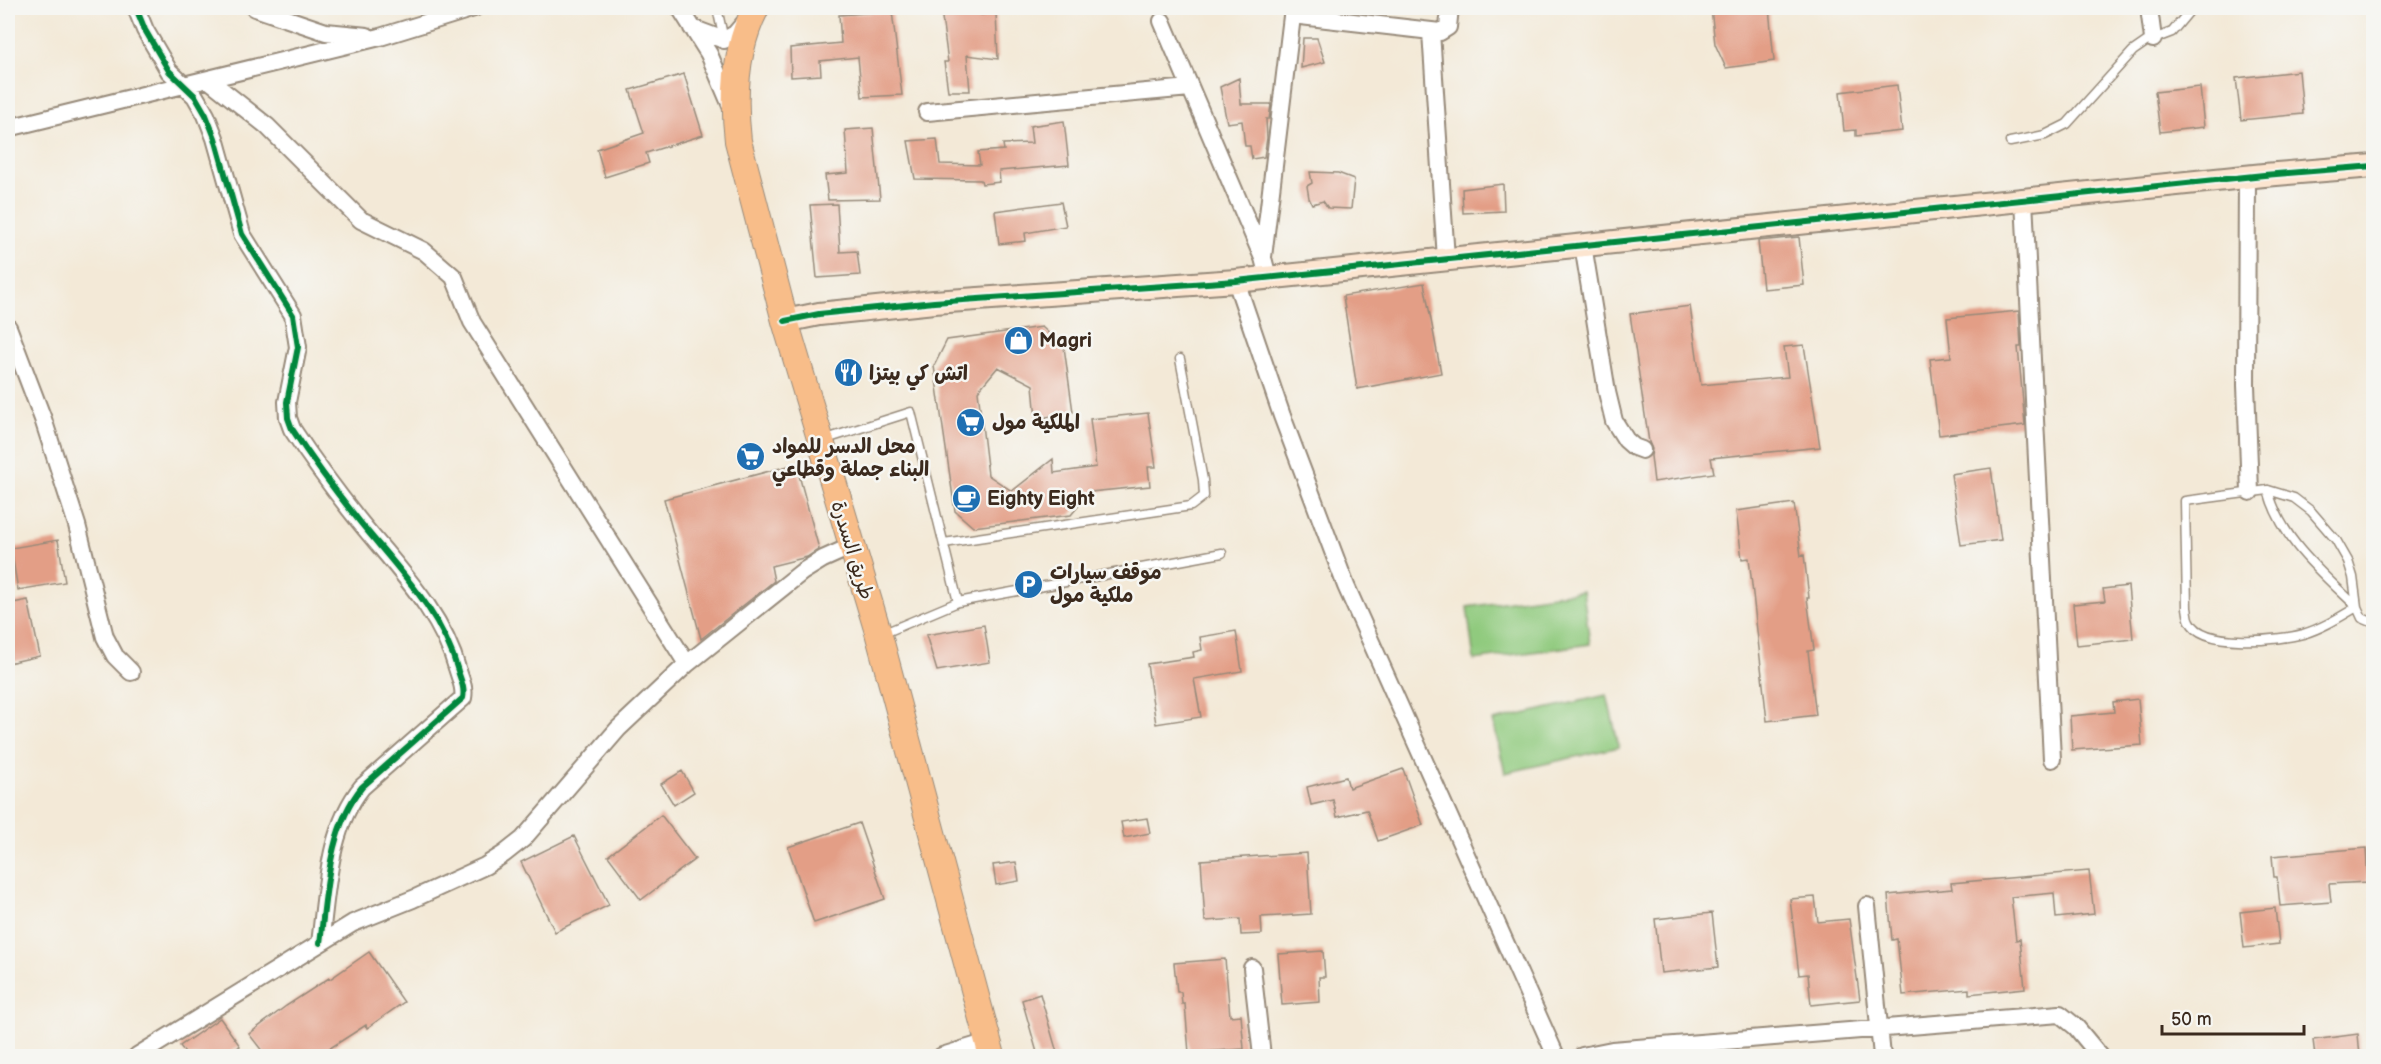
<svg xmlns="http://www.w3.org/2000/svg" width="2381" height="1064" font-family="'Balsamiq Sans','Playpen Sans Arabic',sans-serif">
	<rect width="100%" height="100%" fill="#f6f6f2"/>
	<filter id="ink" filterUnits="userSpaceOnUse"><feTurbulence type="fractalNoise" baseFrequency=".0167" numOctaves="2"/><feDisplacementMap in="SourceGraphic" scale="12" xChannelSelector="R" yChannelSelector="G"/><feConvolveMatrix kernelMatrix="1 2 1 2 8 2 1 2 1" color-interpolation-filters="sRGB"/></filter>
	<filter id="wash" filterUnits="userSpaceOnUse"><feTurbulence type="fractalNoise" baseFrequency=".008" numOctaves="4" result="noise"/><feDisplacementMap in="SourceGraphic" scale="24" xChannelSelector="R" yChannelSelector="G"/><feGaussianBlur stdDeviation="1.35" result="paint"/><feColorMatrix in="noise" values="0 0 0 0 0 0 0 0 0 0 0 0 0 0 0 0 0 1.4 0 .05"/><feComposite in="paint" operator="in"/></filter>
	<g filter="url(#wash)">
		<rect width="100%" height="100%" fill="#f3e9d7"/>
		<path fill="#90ca7e" stroke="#667a4e" stroke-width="1.5" d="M 1583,591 L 1590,644 L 1474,660 L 1467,607 Z
			M 1607,695 L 1619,747 L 1505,773 L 1493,721 Z"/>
		<g id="blocks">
			<path fill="#e39e86" d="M 980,8 L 981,15 L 996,13 L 998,59 L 967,55 L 970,91 L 948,91 L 944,62 L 948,62 L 941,10 Z
				M 1711,8 L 1769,8 L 1774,61 L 1726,68 L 1715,44 Z
				M 892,11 L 902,95 L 862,97 L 858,57 L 820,61 L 821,75 L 791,77 L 790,48 L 841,43 L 839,15 Z
				M 1303,38 L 1317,38 L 1325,62 L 1301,68 Z
				M 2299,71 L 2303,114 L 2241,120 L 2236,78 Z
				M 684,74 L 703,135 L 646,153 L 649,163 L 605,177 L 597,149 L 644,133 L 630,90 Z
				M 1239,78 L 1241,104 L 1271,104 L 1269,119 L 1266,119 L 1267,138 L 1264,157 L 1252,159 L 1250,146 L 1245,146 L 1242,121 L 1227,123 L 1220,87 Z
				M 1897,85 L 1902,131 L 1856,136 L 1856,130 L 1844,131 L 1840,92 Z
				M 2200,87 L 2204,127 L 2160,132 L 2155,92 Z
				M 1064,121 L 1069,165 L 999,171 L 1000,182 L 982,184 L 981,180 L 915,179 L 908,141 L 937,139 L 940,164 L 980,165 L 978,152 L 1004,150 L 1003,144 L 1032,143 L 1030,126 Z
				M 873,128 L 880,199 L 828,200 L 825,175 L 848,173 L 845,130 Z
				M 1310,172 L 1338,173 L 1354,179 L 1351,209 L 1328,208 L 1323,201 L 1312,204 L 1309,198 L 1307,186 L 1312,183 Z
				M 1503,184 L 1504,211 L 1463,213 L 1462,189 Z
				M 1061,202 L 1066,226 L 1025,233 L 1026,241 L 999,244 L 995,211 Z
				M 837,204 L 840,252 L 857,251 L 860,275 L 817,278 L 810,205 Z
				M 1799,237 L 1804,285 L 1763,289 L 1758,241 Z
				M 1424,283 L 1441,373 L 1357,389 L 1343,296 Z
				M 1690,306 L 1701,385 L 1788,377 L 1784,347 L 1804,345 L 1820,447 L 1711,458 L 1714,473 L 1654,482 L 1651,456 L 1652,449 L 1649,442 L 1630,314 Z
				M 2019,311 L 2021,347 L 2018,347 L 2025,425 L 1939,435 L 1930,359 L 1951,357 L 1947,318 Z
				M 1042,327 L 1064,347 L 1073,412 L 1036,419 L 1033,385 L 998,367 L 978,391 L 988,475 L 1012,491 L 1053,459 L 1054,473 L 1096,467 L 1090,419 L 1148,413 L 1156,467 L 1148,467 L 1150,486 L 1090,492 L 1071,515 L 973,527 L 955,511 L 934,366 L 947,340 Z
				M 796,464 L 819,549 L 807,557 L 771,566 L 774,581 L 701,639 L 664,499 Z
				M 1991,468 L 2001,540 L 1961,545 L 1951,474 Z
				M 1794,503 L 1801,556 L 1804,555 L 1809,598 L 1807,598 L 1814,650 L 1808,651 L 1816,715 L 1767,721 L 1749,558 L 1742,559 L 1736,511 Z
				M 58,540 L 65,582 L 18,590 L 11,548 Z
				M 2128,586 L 2133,639 L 2077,645 L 2073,604 L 2105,601 L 2103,589 Z
				M 28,600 L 40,656 L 8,663 L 8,604 Z
				M 984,625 L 990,662 L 937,671 L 926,635 Z
				M 1236,631 L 1242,671 L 1194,679 L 1201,717 L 1156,724 L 1147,664 L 1194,657 L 1193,652 L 1202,650 L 1200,637 Z
				M 2138,699 L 2142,745 L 2072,750 L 2070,716 L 2114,712 L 2113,702 Z
				M 1403,769 L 1423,825 L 1378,841 L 1367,810 L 1337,817 L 1333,800 L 1311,805 L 1307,787 L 1346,777 L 1349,788 Z
				M 682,771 L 694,792 L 674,805 L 661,784 Z
				M 661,815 L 695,859 L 641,900 L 608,856 Z
				M 1147,818 L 1150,833 L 1124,838 L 1121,822 Z
				M 859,823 L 885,899 L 814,923 L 788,847 Z
				M 574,836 L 609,905 L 555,932 L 521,862 Z
				M 2366,848 L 2368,882 L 2329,884 L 2331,902 L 2280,906 L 2277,877 L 2274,877 L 2272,856 Z
				M 1307,853 L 1311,914 L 1261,917 L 1262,934 L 1241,935 L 1240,919 L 1205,921 L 1201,860 Z
				M 1016,862 L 1019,881 L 996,885 L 993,865 Z
				M 2089,871 L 2094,914 L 2056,918 L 2054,893 L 2011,897 L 2016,940 L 2020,939 L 2025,988 L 1969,994 L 1969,989 L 1903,995 L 1897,939 L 1892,940 L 1888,895 L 1952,889 L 1951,883 Z
				M 1815,897 L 1818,922 L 1849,919 L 1860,1000 L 1811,1005 L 1808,974 L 1799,975 L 1790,899 Z
				M 2275,908 L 2279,944 L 2244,948 L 2240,912 Z
				M 1712,913 L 1718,967 L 1661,973 L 1655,919 Z
				M 1323,951 L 1325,977 L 1319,977 L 1320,1002 L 1282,1005 L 1278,954 Z
				M 369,952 L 404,1002 L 367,1028 L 366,1025 L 318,1056 L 266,1056 L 249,1034 L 286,1006 L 329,978 L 330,979 Z
				M 1225,959 L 1230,1016 L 1241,1015 L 1244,1049 L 1189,1053 L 1185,1004 L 1182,1004 L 1181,992 L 1177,992 L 1174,963 Z
				M 1040,994 L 1058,1056 L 1038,1056 L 1022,1000 Z
				M 220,1018 L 240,1046 L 225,1056 L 188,1056 L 180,1046 Z
				M 2358,1034 L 2360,1056 L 2315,1056 L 2313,1040 Z"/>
		</g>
	</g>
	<g filter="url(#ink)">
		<use href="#blocks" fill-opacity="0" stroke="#978a7a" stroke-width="1.5"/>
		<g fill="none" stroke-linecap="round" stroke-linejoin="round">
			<defs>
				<path id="lane" d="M 717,8 L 724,40
					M 2010,142 L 2045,135 L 2067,124 L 2133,51 L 2146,42 L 2172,32 L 2192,8
					M 823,440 L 911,412 L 958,602
					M 2268,490 C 2281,540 2321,572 2357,607 C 2340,617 2323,628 2303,634 C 2280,640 2202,649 2190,621 C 2188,618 2188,612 2187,608 L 2185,501 L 2268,490 L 2294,498 L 2311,511 L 2336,540 L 2348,561 L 2353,577 L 2357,607 L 2362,618 L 2374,623
					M 944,543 L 1191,506 L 1204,496 L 1203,480 L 1180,359
					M 882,634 L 958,602 L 1222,553"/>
				<path id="street" d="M 136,8 L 145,30 L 169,71 L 195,96 L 206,115 L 215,138 L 242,234 L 293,315 L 298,347 L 287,402 L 288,418 L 292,429 C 313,461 336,492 360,522 C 398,569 442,612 458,671 C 461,681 465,688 463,698 L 362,787 C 328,829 327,891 320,943
					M 255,8 L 326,32 L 367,36
					M 680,8 L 709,54 L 732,108
					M 2149,8 L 2153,39
					M 1292,15 L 1440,32 L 1448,27 L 1450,8
					M 1162,21 L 1263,258 L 1268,277
					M 692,28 L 724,40 L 735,34 L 747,20
					M 1431,32 L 1446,259
					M 209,80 L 267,126 L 361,220 L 424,251 L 454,277 L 472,322 L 687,664
					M 927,112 L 1190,88
					M 8,128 L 380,37 L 474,8
					M 2247,177 L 2246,385 L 2250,492
					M 2024,200 L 2052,759
					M 1583,245 L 1607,392 L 1614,421 L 1626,440 L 1634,447 L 1642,450
					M 1263,257 L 1293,8
					M 1236,281 L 1282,416 L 1346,586 L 1556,1056
					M 8,327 L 43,419 L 77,525 L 105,637 L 115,656 L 131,672
					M 1867,906 L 1882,1056
					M 1252,968 L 1262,1056
					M 137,1056 L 353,923 L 413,899 L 485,866 L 504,854 L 523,839 L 618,729 L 687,664 L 802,572 L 823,559 L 852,546
					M 942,1056 L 988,1042
					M 1582,1056 L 1612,1050 L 2060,1014 L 2076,1027 L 2100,1056"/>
				<path id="secondary" d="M 785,321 L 819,314 L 934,302 L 1236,281 L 2264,175 L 2374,166"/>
				<path id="primary" d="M 756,8 C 735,48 733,97 738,141 L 785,321 L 878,632 L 992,1056"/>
			</defs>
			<use href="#lane" stroke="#978a7a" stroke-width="11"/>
			<use href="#street" stroke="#978a7a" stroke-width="20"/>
			<use href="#secondary" stroke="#978a7a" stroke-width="26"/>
			<use href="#primary" stroke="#978a7a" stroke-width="28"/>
			<use href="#lane" stroke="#fff" stroke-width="8"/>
			<use href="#street" stroke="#fff" stroke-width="16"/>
			<use href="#secondary" stroke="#fce5d0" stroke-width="22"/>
			<use href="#primary" stroke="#f8bd89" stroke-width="26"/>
			<defs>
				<path id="cycleway" d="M 136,8 L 145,30 L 169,71 L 195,96 L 206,115 L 215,138 L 242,234 L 293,315 L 298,347 L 287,402 L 288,418 L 292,429 C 313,461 336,492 360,522 C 398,569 442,612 458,671 C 461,681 465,688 463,698 L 362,787 C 328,829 327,891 320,943
					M 785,321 L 819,314 L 934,302 L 1236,281 L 2264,175 L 2374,166"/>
			</defs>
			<use href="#cycleway" stroke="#f6f6f2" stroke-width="10"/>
			<use href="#cycleway" stroke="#00873e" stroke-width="6"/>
		</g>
	</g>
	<defs>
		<symbol id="shop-disc" viewBox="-11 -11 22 22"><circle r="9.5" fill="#1f6fb2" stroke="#f6f6f2"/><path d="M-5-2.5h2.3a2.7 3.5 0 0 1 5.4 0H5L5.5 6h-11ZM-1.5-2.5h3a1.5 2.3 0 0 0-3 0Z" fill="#fff"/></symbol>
		<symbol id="restaurant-disc" viewBox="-11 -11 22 22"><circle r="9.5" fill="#1f6fb2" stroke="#f6f6f2"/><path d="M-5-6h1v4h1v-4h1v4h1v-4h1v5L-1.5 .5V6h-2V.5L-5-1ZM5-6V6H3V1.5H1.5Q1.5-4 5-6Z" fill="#fff"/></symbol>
		<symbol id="supermarket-disc" viewBox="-11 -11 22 22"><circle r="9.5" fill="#1f6fb2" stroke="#f6f6f2"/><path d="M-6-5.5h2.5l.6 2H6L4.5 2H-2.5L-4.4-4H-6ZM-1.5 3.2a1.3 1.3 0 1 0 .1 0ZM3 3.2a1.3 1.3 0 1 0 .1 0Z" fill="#fff"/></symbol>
		<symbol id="cafe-disc" viewBox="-11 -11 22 22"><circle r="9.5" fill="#1f6fb2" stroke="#f6f6f2"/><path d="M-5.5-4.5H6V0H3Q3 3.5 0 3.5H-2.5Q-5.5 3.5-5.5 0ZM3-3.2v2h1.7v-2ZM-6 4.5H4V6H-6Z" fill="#fff"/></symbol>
		<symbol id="parking-disc" viewBox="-11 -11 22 22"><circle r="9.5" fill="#1f6fb2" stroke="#f6f6f2"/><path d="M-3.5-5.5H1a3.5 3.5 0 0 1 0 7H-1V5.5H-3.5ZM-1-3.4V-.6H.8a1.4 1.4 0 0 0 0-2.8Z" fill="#fff"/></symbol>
	</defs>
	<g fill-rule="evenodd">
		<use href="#shop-disc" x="1002" y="324" width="33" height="33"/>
		<use href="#restaurant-disc" x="832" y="356" width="33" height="33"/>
		<use href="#supermarket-disc" x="954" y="406" width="33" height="33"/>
		<use href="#supermarket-disc" x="734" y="440" width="33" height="33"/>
		<use href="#cafe-disc" x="950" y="482" width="33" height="33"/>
		<use href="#parking-disc" x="1012" y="568" width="33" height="33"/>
	</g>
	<g text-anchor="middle" stroke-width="5" stroke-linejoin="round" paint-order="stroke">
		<g font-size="20" font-weight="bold" fill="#3b2a1e" stroke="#f6f6f2" text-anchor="start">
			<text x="1039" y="347">Magri</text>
			<text x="869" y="380">اتش كي بيتزا</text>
			<text x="992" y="429">الملكية مول</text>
			<text x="772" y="453">محل الدسر للمواد<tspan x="772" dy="23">البناء جملة وقطاعي</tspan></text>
			<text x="987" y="505">Eighty Eight</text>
			<text x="1050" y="579">موقف سيارات<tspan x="1050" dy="23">ملكية مول</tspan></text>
		</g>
		<g font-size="20" fill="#3b2a1e" stroke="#f6f6f2">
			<text transform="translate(853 550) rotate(73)" y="7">طريق السدرة</text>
		</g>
	</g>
	<rect width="2381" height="1064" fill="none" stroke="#f6f6f2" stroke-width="30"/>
	<path d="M2162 1025v9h142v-9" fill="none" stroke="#3b2a1e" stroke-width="3"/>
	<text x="2171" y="1025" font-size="18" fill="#3b2a1e" stroke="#f6f6f2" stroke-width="4.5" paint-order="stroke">50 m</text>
</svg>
